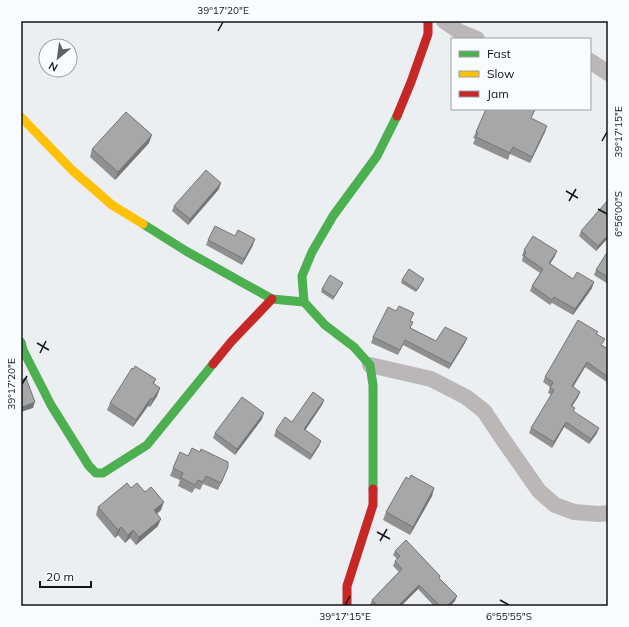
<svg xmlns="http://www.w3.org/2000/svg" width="629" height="627" viewBox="0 0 629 627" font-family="Mulish,sans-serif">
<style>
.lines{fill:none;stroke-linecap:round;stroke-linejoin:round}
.street{stroke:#bbb7b6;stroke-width:16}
.fast{stroke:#4caf50;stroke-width:9}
.slow{stroke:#ffc107;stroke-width:9}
.jam{stroke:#c62828;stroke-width:9}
.wall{fill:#8f9091}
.shaded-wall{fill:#747576}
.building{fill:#a6a7a9;stroke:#747576}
.ticks{fill:none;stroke:#141517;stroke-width:1.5}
.neatline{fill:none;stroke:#141517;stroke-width:1.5}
.ticks-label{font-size:10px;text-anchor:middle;fill:#141517}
</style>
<rect width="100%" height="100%" fill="#eceff1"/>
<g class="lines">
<g class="street">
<path d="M444 21 460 32 477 39"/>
<path d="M590 61 608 73"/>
<path d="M370 365 431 379 466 397 484 411 502 438 539 491 555 505 574 512 599 514 608 513"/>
</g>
<g class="fast">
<path d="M143 224 186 251 272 299 304 302"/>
<path d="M21 342 23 350 51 405 89 466 96 473H103L147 445 213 364"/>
<path d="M373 489V385L370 365 354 347 325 325 304 302 302 276 312 252 333 216 377 156 397 116"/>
</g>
<path class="slow" d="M21 117 72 170 112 205 143 224"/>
<g class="jam">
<path d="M397 116 411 82 428 34V21"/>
<path d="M213 364 231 342 272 299"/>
<path d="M347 606V586L373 505V489"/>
</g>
</g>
<g class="wall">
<path d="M536 109 531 118 545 132 530 163 510 154 508 160 473 144 475 139 473 138 476 132Z"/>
<path d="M149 143 115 180 90 157 92 149Z"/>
<path d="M219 189 188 225 172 211 174 206Z"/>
<path d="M581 231 608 238 596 251 579 236Z"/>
<path d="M235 236 253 245 242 265 206 245 208 240Z"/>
<path d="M524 250 555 256 550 264 573 279 592 288 573 315 552 303 550 305 530 291 532 286 540 273 522 261 523 256H522Z"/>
<path d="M608 251V284L594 275 596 270Z"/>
<path d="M402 280 423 281 416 292 401 283Z"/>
<path d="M342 285 333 300 321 292 322 289Z"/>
<path d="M411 321V328L436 341 465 343 449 369 403 345 398 355 371 343 373 337Z"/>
<path d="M597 334 602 345 608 349V383L585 367 573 387 580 392 578 397 572 406 574 412 597 433 589 444 564 427 552 448 529 433 531 428 552 395 548 393 550 387 543 382 545 377Z"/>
<path d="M156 379 154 384 160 388 157 396 150 407 148 406 133 427 107 410 110 403Z"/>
<path d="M324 400 322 405 305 430 321 441 319 446 310 460 274 436 276 430 292 422Z"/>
<path d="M262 419 235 455 213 438 215 433Z"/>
<path d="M173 468 225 475 218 490 203 484 200 490 195 488 192 493 178 486 180 480 170 476Z"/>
<path d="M409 479 434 488 432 496 410 535 383 520 386 512Z"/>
<path d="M131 488 161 510 157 514 158 526 136 545 130 538 125 543 118 535 115 538 96 515 98 507Z"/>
<path d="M395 551 440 576 439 578 455 601 450 606H434L418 589 401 606H371L370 605 372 600 399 572 393 566 395 561 397 559 393 555Z"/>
</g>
<g class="shaded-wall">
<path d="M547 126 545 132 530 163 532 157Z"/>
<path d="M152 135 149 143 115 180 118 172Z"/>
<path d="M221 183 219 189 188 225 190 219Z"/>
<path d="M608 235V238L596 251 598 246Z"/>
<path d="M255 239 253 245 242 265 244 259Z"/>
<path d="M557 251 555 256 547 268 549 263Z"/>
<path d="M594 282 592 288 573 315 575 309Z"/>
<path d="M467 338 465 343 449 369 451 364Z"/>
<path d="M587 362 585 367 570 392 572 386Z"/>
<path d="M160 388 157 396 150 407 153 399Z"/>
<path d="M580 392 578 397 569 411 571 406Z"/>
<path d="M151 398 148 406 133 427 136 420Z"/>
<path d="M324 400 322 405 302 435 304 429Z"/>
<path d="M35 402 33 408 21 412 22 407Z"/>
<path d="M264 413 262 419 235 455 237 449Z"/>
<path d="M566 422 564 427 552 448 554 442Z"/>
<path d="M599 428 597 433 589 444 591 439Z"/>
<path d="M321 441 319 446 310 460 312 455Z"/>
<path d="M434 488 432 496 410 535 413 527Z"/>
<path d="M164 502 161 510 151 518 154 510Z"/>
<path d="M161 519 158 526 136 545 139 537Z"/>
<path d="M121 527 118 535 115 538 118 530Z"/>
<path d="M133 530 130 538 125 543 128 535Z"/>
<path d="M419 585 418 589 401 606H398Z"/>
<path d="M457 596 455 601 450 606H447Z"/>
</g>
<g class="building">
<path d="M486 109H535L531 118 547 126 532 157 513 147 510 153 476 137 478 133 476 132Z"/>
<path d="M126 112 152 135 118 172 92 149Z"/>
<path d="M206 170 221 183 190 219 174 206Z"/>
<path d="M608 200V235L598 246 581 231Z"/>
<path d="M215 226 235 236 238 230 255 239 244 259 208 240Z"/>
<path d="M533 236 557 251 549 263 573 279 577 272 594 282 575 309 554 297 552 300 532 286 543 269 524 256 526 252 524 250Z"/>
<path d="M608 251V277L596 270Z"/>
<path d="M409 269 424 279 417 290 402 280Z"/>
<path d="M330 275 343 283 334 297 322 289Z"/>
<path d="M399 306 414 313 410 321 413 322 410 328 436 341 445 327 467 338 451 364 405 340 400 350 373 337 388 307 396 311Z"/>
<path d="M578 320 598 332 596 334 605 339 601 345 608 349V377L587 362 572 386 580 392 571 406 575 408 573 411 599 428 591 439 566 422 554 442 531 428 554 390 550 388 553 382 545 377Z"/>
<path d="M135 366 156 379 153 383 160 388 153 399 151 398 136 420 110 403 132 368 134 369Z"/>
<path d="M26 378 35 402 22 407 21 404V380Z"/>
<path d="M313 392 324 400 304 429 321 441 312 455 276 430 285 417 292 422Z"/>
<path d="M242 397 264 413 237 449 215 433Z"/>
<path d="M192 448 200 452 201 449 228 462V467L221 483 206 476 203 482 198 480 195 485 181 478 183 473 173 468 180 452 188 456Z"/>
<path d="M411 475 434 488 413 527 386 512 406 477 409 479Z"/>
<path d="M127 483 131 488 137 483 145 492 151 487 164 502 154 510 161 519 139 537 133 530 128 535 121 527 118 530 98 507Z"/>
<path d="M406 540 440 576 439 578 457 596 447 606H440L419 585 398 606H378L372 600 402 569 395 561 400 556 395 551Z"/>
</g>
<path class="ticks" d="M218 31 223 22M602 141 607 132M566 191 578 198M569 201 576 189M598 209 607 214M37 343 49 350M40 353 46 341M22 384 27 376M377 532 390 539M380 541 387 529M500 600 509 605M345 605 350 596"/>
<rect width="629" height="627" fill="none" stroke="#f8fcff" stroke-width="44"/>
<rect x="451" y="38" width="140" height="72" fill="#f8fcff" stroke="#9da0a2"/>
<rect x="459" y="51" width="20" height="6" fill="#4caf50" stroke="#9da0a2"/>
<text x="487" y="58" font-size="12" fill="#141517">Fast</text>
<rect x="459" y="71" width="20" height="6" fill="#ffc107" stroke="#9da0a2"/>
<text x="487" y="78" font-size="12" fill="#141517">Slow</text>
<rect x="459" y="91" width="20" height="6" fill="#c62828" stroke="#9da0a2"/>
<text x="487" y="98" font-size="12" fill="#141517">Jam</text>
<g transform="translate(58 58) rotate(209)"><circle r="19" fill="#f8fcff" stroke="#9da0a2"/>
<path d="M0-3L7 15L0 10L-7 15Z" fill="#606163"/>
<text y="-6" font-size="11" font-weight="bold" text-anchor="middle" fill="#141517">N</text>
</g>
<path d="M40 581v6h51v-6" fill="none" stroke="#141517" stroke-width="2"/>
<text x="46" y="581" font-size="12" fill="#141517" stroke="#f8fcff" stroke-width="3" paint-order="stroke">20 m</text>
<rect x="22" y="22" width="585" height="583" class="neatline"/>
<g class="ticks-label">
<text x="223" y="14">39°17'20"E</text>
<text transform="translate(618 132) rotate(-90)" y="4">39°17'15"E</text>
<text transform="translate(618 214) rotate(-90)" y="4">6°56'00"S</text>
<text transform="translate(11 384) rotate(-90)" y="4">39°17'20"E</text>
<text x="345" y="620">39°17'15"E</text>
<text x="509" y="620">6°55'55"S</text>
</g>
</svg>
